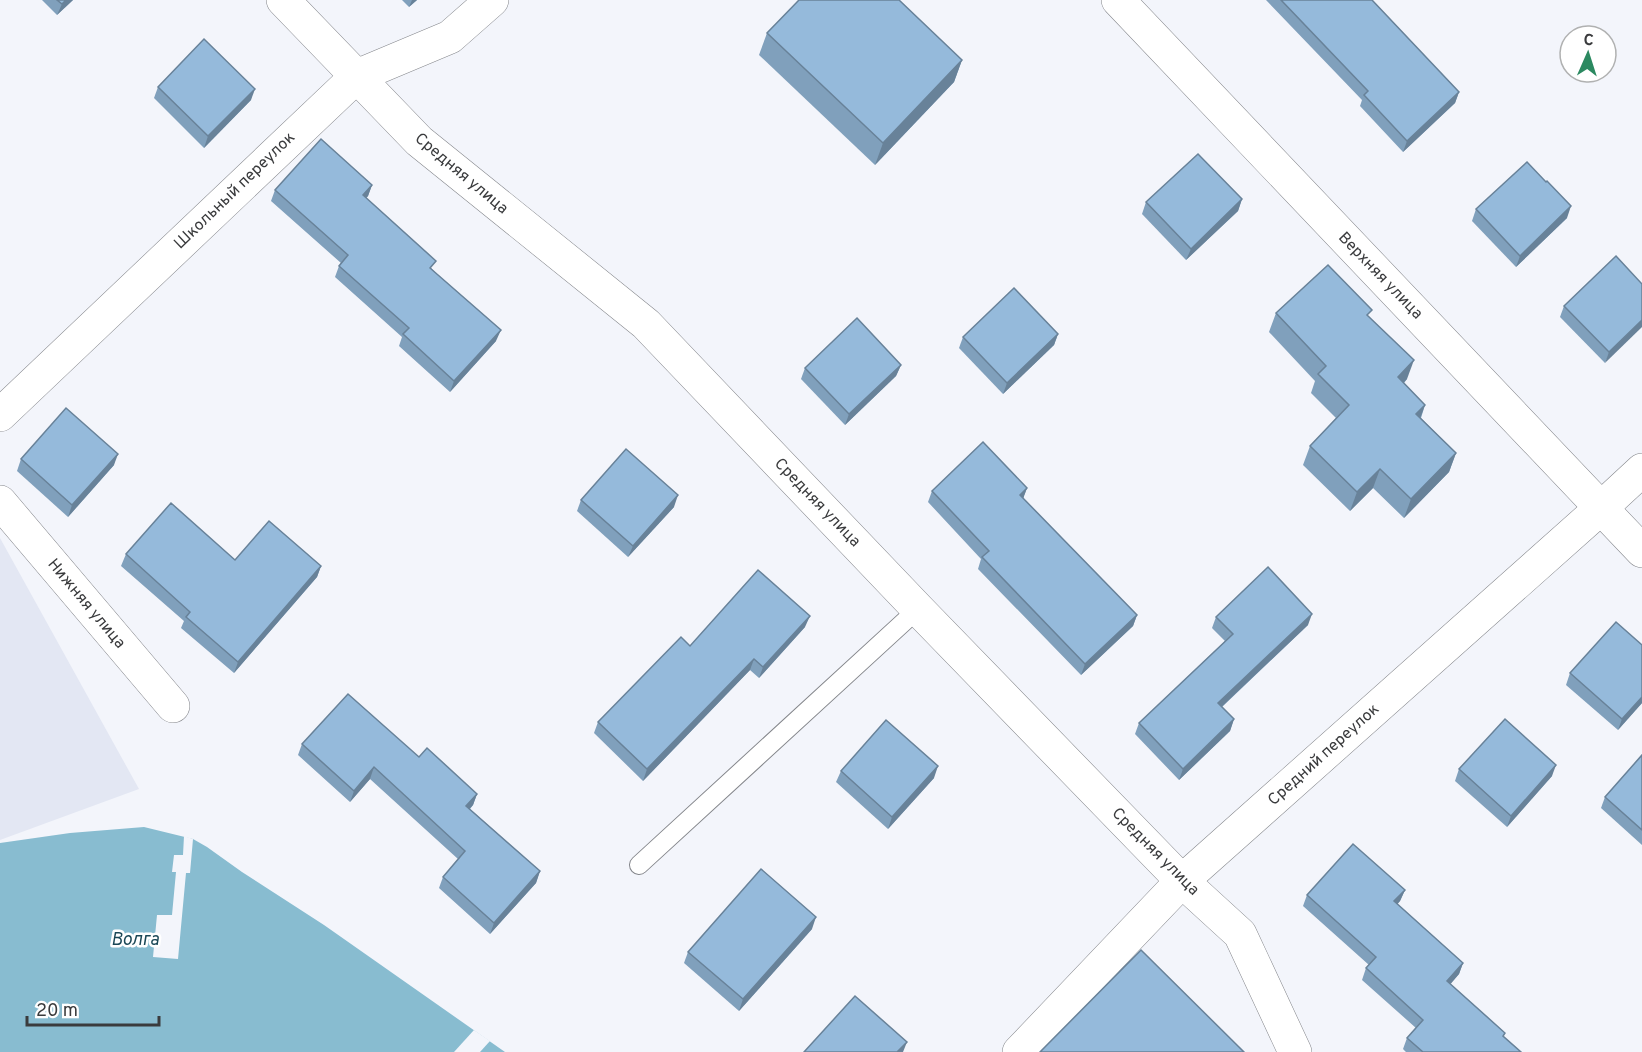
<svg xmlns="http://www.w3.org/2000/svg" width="1642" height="1052" viewBox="0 0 1642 1052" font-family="Overpass,sans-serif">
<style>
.built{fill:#e3e7f3}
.water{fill:#88bcd0}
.pier{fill:#f3f5fb}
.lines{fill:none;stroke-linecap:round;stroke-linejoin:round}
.lane-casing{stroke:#84868b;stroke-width:20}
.street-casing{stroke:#84868b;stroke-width:34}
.lane{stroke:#fff;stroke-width:18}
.street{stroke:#fff;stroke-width:33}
.wall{fill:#80a0bc}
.shaded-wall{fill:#688299}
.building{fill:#95badb;stroke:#688299;stroke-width:1.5}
.labels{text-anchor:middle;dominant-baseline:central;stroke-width:5;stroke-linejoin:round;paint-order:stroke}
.street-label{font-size:16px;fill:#3a3b3d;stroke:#fff}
.water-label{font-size:18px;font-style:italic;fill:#1a4756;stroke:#fff}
</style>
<rect width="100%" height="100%" fill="#f3f5fb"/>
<path class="built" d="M0 538 139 789 0 840Z"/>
<path class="water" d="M144 827 193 839 207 847 242 872 324 925 505 1052H0V843L70 833Z"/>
<g class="pier">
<path d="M184 836 193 839 190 873H186L178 959 153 957 157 915H172L176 872H172L174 855H183Z"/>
<path d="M474 1030 490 1041 480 1052H454Z"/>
</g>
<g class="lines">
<g class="lane-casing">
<path id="lane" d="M639 865 918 609"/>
</g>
<g class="street-casing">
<g id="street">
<path d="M283 0 419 141 646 324 918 609 1182 881 1240 934 1295 1052"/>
<path d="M1118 0 1642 551"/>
<path d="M0 415 357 76 450 37 492 0"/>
<path d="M0 502 173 706"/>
<path d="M1019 1052 1182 881 1601 508 1642 470"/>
</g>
</g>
<use href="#lane" class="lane"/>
<use href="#street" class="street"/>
</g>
<g class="wall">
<path d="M42 0H73L57 15Z"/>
<path d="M402 0H417L409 7Z"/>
<path d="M1266 0H1372L1459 92 1455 103 1403 152 1360 106 1362 100Z"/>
<path d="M767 33 962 60 954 82 875 165 759 55Z"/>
<path d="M158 87 251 100 204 148 154 98Z"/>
<path d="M372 185 368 196 366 198 433 270 496 341 450 392 399 346 402 337 335 277 339 266 341 263 271 201 275 190Z"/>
<path d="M1242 199 1238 211 1186 260 1142 214 1146 202Z"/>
<path d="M1476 209 1567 218 1516 267 1472 221Z"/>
<path d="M1642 284 1605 363 1560 317 1564 306Z"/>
<path d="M1276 313 1369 317 1407 379 1404 383 1425 405 1421 418 1456 453 1449 472 1404 518 1373 488 1350 511 1303 465 1310 446 1336 418 1311 393 1315 381 1269 332Z"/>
<path d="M1058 334 1054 345 1003 394 959 348 963 337Z"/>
<path d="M901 365 896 376 845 425 801 379 805 368Z"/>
<path d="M21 459 114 465 68 517 17 471Z"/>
<path d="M1027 488 1023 498 1137 615 1133 626 1081 675 978 569 981 559 928 502 932 491Z"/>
<path d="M581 500 674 507 628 557 577 511Z"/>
<path d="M126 554 235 560 321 566 317 577 234 673 181 628 184 621 121 566Z"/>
<path d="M1216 617 1308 625 1222 707 1234 719 1230 731 1179 780 1135 734 1139 723 1225 641 1212 628Z"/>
<path d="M805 627 759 678 750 670 643 781 594 733 598 722 690 646Z"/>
<path d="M1642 645V703L1618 730 1566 685 1570 673Z"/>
<path d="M302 744 419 757 477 794 473 805 470 809 540 871 536 883 490 934 439 888 443 877 458 859 370 779 350 802 298 755Z"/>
<path d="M1642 755V845L1601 808 1605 797Z"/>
<path d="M1459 769 1552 776 1507 827 1455 781Z"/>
<path d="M841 771 934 778 888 829 836 782Z"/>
<path d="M1405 890 1400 901 1397 904 1463 963 1459 974 1450 984 1505 1033 1503 1036 1521 1052H1406L1403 1049 1407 1038 1416 1028 1362 980 1366 968 1369 965 1303 906 1307 895Z"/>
<path d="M812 929 739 1011 684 963 688 952Z"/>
</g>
<g class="shaded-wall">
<path d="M66 0H73L57 15 62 4Z"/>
<path d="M412 0H417L409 7Z"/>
<path d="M962 60 954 82 875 165 883 143Z"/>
<path d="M255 89 251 100 204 148 208 136Z"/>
<path d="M1459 92 1455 103 1403 152 1407 141Z"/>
<path d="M372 185 368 196 359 206 363 195Z"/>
<path d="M1242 199 1238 211 1186 260 1191 249Z"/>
<path d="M1571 206 1567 218 1516 267 1520 256Z"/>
<path d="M1642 320V327L1605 363 1609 352Z"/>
<path d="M501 330 496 341 450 392 454 381Z"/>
<path d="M1058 334 1054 345 1003 394 1007 383Z"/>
<path d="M1414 360 1407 379 1391 396 1398 377Z"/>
<path d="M901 365 896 376 845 425 849 414Z"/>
<path d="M1425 405 1418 424 1416 414Z"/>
<path d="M1456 453 1449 472 1404 518 1411 499Z"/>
<path d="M118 454 114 465 68 517 72 505Z"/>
<path d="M1380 469 1373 488 1350 511 1357 492Z"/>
<path d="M1027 488 1023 499 1020 495Z"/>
<path d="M678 495 674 507 628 557 633 546Z"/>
<path d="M321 566 317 577 234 673 238 662Z"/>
<path d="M1312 614 1308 625 1214 714 1218 703Z"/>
<path d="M1137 615 1133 626 1081 675 1085 664Z"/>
<path d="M810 616 805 627 759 678 763 667Z"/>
<path d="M754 659 750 670 643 781 647 769Z"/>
<path d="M1642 697V703L1618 730 1622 719Z"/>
<path d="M1234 719 1230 731 1179 780 1183 769Z"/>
<path d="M1556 765 1552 776 1507 827 1511 816Z"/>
<path d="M938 766 934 778 888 829 892 817Z"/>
<path d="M374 767 370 779 350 802 354 791Z"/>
<path d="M477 794 473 805 462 817 466 806Z"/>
<path d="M540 871 536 883 490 934 494 923Z"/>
<path d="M1405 890 1400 901 1390 913 1394 901Z"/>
<path d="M816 917 812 929 739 1011 743 999Z"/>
<path d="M1463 963 1459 974 1443 993 1447 981Z"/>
<path d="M907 1042 903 1052H897Z"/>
</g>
<g class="building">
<path d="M57 0H66L62 4Z"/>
<path d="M799 0H899L962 60 883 143 767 33Z"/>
<path d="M1281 0H1372L1459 92 1407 141 1364 95 1368 91Z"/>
<path d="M204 39 255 89 208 136 158 87Z"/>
<path d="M321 139 372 185 363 195 436 261 430 268 501 330 454 381 403 334 409 328 339 266 348 255 275 190Z"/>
<path d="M1198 154 1242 199 1191 249 1146 202Z"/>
<path d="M1527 162 1546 182 1547 181 1571 206 1520 256 1476 209Z"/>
<path d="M1616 256 1642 284V320L1609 352 1564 306Z"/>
<path d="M1328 265 1372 310 1367 315 1414 360 1398 377 1425 405 1416 414 1456 453 1411 499 1380 469 1357 492 1310 446 1349 405 1318 374 1326 366 1276 313Z"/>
<path d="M1014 288 1058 334 1007 383 963 337Z"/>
<path d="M857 318 901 365 849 414 805 368Z"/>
<path d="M66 408 118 454 72 505 21 459Z"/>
<path d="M983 442 1027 488 1020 495 1137 615 1085 664 982 557 989 551 932 491Z"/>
<path d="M626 449 678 495 633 546 581 500Z"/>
<path d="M171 503 235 560 269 521 321 566 238 662 186 617 190 612 126 554Z"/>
<path d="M1268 567 1312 614 1218 703 1234 719 1183 769 1139 723 1233 634 1216 617Z"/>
<path d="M758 570 810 616 763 667 754 659 647 769 598 722 681 637 690 646Z"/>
<path d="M1616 622 1642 645V697L1622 719 1570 673Z"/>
<path d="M348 694 419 757 427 748 477 794 466 806 540 871 494 923 443 877 465 851 374 767 354 791 302 744Z"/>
<path d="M1505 719 1556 765 1511 816 1459 769Z"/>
<path d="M886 720 938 766 892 817 841 771Z"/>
<path d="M1642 755V830L1605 797Z"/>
<path d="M1353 844 1405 890 1394 901 1463 963 1447 981 1505 1033 1503 1036 1521 1052H1423L1407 1038 1423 1020 1366 968 1376 957 1307 895Z"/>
<path d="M761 869 816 917 743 999 688 952Z"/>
<path d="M1141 950 1244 1052H1040Z"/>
<path d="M855 996 907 1042 897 1052H804Z"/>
</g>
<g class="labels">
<g class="street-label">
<text transform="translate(461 174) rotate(40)">Средняя улица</text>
<text transform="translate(235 191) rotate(-44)">Школьный переулок</text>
<text transform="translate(1380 276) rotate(46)">Верхняя улица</text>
<text transform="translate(817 503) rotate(46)">Средняя улица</text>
<text transform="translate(86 604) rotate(50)">Нижняя улица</text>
<text transform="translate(1324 755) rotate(-42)">Средний переулок</text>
<text transform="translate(1155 852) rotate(45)">Средняя улица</text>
</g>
<g class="water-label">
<text x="135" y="940">Волга</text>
</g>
</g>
<g transform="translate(1588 54) rotate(3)"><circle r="28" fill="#ffffff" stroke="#b0b1b1" stroke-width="1.5"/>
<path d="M0-4.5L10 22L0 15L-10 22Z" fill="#2b8960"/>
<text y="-9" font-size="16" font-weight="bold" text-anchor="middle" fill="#3a3b3d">С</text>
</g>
<path d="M27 1016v9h132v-9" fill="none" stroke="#3a3b3d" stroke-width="3"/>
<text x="36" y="1016" font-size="18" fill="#3a3b3d" stroke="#ffffff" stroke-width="4.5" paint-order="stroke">20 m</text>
</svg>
